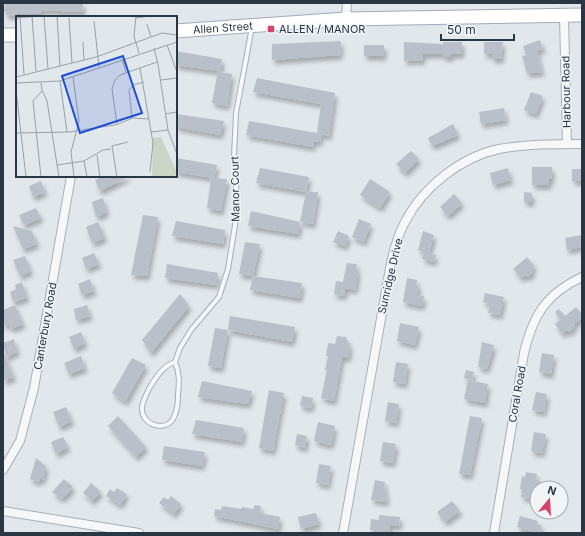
<svg xmlns="http://www.w3.org/2000/svg" width="585" height="536" viewBox="0 0 585 536" font-family="Inter,sans-serif">
<style>
.building{fill:#b9c0c9;filter:url(#shadow)}
.lines{fill:none;stroke-linecap:round;stroke-linejoin:round}
.service-casing{stroke:#a7aeb6;stroke-width:6}
.minor-casing{stroke:#a7aeb6;stroke-width:10}
.primary-casing{stroke:#a1acb8;stroke-width:15}
.service{stroke:#f5f7f9;stroke-width:4}
.minor{stroke:#f5f7f9;stroke-width:8}
.primary{stroke:#fff;stroke-width:13}
.poi-dot{fill:#d54368;stroke:#f2f5f8;stroke-width:1.5}
.labels{text-anchor:middle;dominant-baseline:central;stroke-width:3;stroke-linejoin:round;paint-order:stroke}
.street-label{font-size:11px;fill:#293644;stroke:#f2f5f8}
.poi-label{font-size:11px;fill:#293644;stroke:#f2f5f8;text-anchor:start}
.inset-road{fill:none;stroke:#98a0a8;stroke-width:1}
.view{fill:#1d4ed8;fill-opacity:0.15;stroke:#1d4ed8;stroke-width:2}
.inset-edge{fill:none;stroke:#293644;stroke-width:2}
</style>
<defs>
<filter id="shadow"><feDropShadow dx="2.5" dy="4.5" stdDeviation="2" flood-color="#0004"/></filter>
</defs>
<rect width="100%" height="100%" fill="#e2e7eb"/>
<g class="building">
<path d="M5 3H83L82 12 41 10V14L17 13V16L6 15V12H4Z"/>
<path d="M540 40 543 49 537 51 542 72 527 73 522 56 526 55 523 46Z"/>
<path d="M341 41 340 55 272 60V44Z"/>
<path d="M404 42 443 44V42H462V54H451V57H443V54H423V60L404 61Z"/>
<path d="M484 42H503L501 59H492V54H484Z"/>
<rect x="364" y="45" width="20" height="11"/>
<path d="M176 51 222 59 220 72H218L232 74 227 106 212 103 218 71 176 65Z"/>
<path d="M257 78 335 93 329 136 321 134 320 142 314 141 313 147 246 135 249 121 317 133 321 104 253 92Z"/>
<path d="M531 92 543 96 536 114 524 110Z"/>
<path d="M504 108 506 120 481 124 479 112Z"/>
<path d="M176 114 224 121 220 135 176 127Z"/>
<path d="M453 124 458 135 432 146 428 138Z"/>
<path d="M411 151 419 159 405 173 396 164Z"/>
<path d="M176 158 217 165 214 178 176 172Z"/>
<path d="M532 167H552V179H549V185H532Z"/>
<path d="M260 168 309 177 306 192 256 183Z"/>
<path d="M508 168 511 180 493 185 490 173Z"/>
<rect x="572" y="169" width="10" height="12"/>
<path d="M104 176H130L100 191 95 180Z"/>
<path d="M211 178 227 179 221 211 207 208Z"/>
<path d="M370 179 390 192 380 208 360 195Z"/>
<path d="M41 181 45 192 33 197 29 186Z"/>
<path d="M306 192H318L313 224 300 222Z"/>
<path d="M524 192 532 193V202H524Z"/>
<path d="M454 194 462 203 448 216 440 207Z"/>
<path d="M103 198 107 212 96 217 92 202Z"/>
<path d="M36 208 41 218 24 225 19 215Z"/>
<path d="M251 211 300 222 298 234 248 226Z"/>
<path d="M143 215 158 217 147 276 131 275Z"/>
<path d="M359 219 371 224 364 242 352 237Z"/>
<path d="M176 221 225 230 223 244 172 236Z"/>
<path d="M98 222 105 238 92 243 86 227Z"/>
<path d="M13 226 32 231 37 244 23 249Z"/>
<path d="M338 231 349 236 345 246 333 242Z"/>
<path d="M423 231 434 235 429 253 436 255 434 262 422 259 424 252 418 250Z"/>
<path d="M582 235V247L567 250 565 238Z"/>
<path d="M245 242 260 244 253 276 239 274Z"/>
<path d="M94 253 99 264 86 269 82 258Z"/>
<path d="M25 256 31 271 20 276 13 260Z"/>
<path d="M527 257 535 267 531 270 533 272 528 277 526 275 521 278 513 269Z"/>
<path d="M347 263 357 264 356 271H358L355 290 345 288 344 296 334 294 336 281 343 282Z"/>
<path d="M167 264 218 273 216 285 165 278Z"/>
<path d="M253 276 302 283 300 298 250 290Z"/>
<path d="M407 278 417 280 416 285 419 286 417 295 424 296 422 306 403 302Z"/>
<path d="M90 279 94 291 82 295 78 284Z"/>
<path d="M22 282 27 298 13 302 10 292 16 289 15 285Z"/>
<path d="M485 293 504 297 500 315 488 313 490 304 483 302Z"/>
<path d="M180 294 189 306 151 353 142 340Z"/>
<path d="M15 305 23 324 11 329 9 324 3 326V310Z"/>
<path d="M87 305 90 316 76 320 74 309Z"/>
<path d="M576 307 582 314V318L573 325 575 327 569 332 567 330 562 334 555 324 560 320 555 312 559 309 565 316Z"/>
<path d="M230 316 295 327 292 342 228 330Z"/>
<path d="M400 323 419 327 415 345 397 341Z"/>
<path d="M215 328 228 330 221 368 208 366Z"/>
<path d="M81 332 85 343 74 349 69 337Z"/>
<path d="M337 336 346 337 350 348 348 358 342 357 334 401 321 398 327 370H325L328 356H326L328 344 329 343 335 344Z"/>
<path d="M14 339 17 352 6 357 3 343Z"/>
<path d="M482 342 494 345 487 369 478 367Z"/>
<path d="M3 351 14 377 3 381Z"/>
<path d="M542 353 554 355 551 374 539 372Z"/>
<path d="M81 356 85 368 69 374 64 363Z"/>
<path d="M132 358 146 365 125 402 112 393Z"/>
<path d="M396 362 408 364 405 384 393 382Z"/>
<path d="M466 370 474 372 472 380 464 378Z"/>
<path d="M468 380 488 384 485 403 464 399Z"/>
<path d="M202 381 252 391 248 404 198 397Z"/>
<path d="M269 390 284 393 273 451 259 448Z"/>
<path d="M536 392 547 394 544 412 532 410Z"/>
<path d="M302 396 313 398 311 408 300 406Z"/>
<path d="M388 402 399 404 396 423 385 421Z"/>
<path d="M66 407 72 421 59 427 53 412Z"/>
<path d="M118 416 146 447 136 457 108 426Z"/>
<path d="M470 416 482 418 470 475 459 474Z"/>
<path d="M196 420 244 428 242 442 192 434Z"/>
<path d="M318 422 335 426 331 445 314 441Z"/>
<path d="M534 432 546 434 542 453 531 451Z"/>
<path d="M297 434 307 436 305 448 295 445Z"/>
<path d="M63 437 68 447 56 454 51 442Z"/>
<path d="M383 442 396 444 393 463 380 461Z"/>
<path d="M164 446 205 452 202 466 162 460Z"/>
<path d="M36 458 46 466 43 480 40 478 39 482 30 479Z"/>
<path d="M319 464 331 466 328 485 316 483Z"/>
<path d="M526 472 537 474 536 481 554 484 553 488H537V500L521 497 522 490 520 489 522 476 525 477Z"/>
<path d="M64 479 72 486V489L62 499 52 492Z"/>
<path d="M375 480 385 482 384 488 386 489 385 495H387L386 502 371 500Z"/>
<path d="M91 483 101 492 92 501 83 493Z"/>
<path d="M117 488 127 494 120 505 106 496 110 489 114 492Z"/>
<path d="M171 496 181 504 174 514 159 503 164 497 168 500Z"/>
<path d="M452 501 460 511 445 522 437 512Z"/>
<path d="M254 505 261 506 260 513 280 517 278 529 214 516 215 509 221 510 222 506 241 509 242 507 254 509Z"/>
<path d="M316 513 319 524 301 529 298 517Z"/>
<path d="M379 515 400 517 399 526 390 525 389 533 370 530 371 519 379 520Z"/>
<path d="M520 516 538 521 537 524 542 526 540 533 517 527Z"/>
</g>
<g class="lines">
<g class="service-casing">
<path id="service" d="M175 362C180 373 179 383 178 395 178 402 177 412 173 419 164 433 140 424 142 407 143 400 147 393 150 387 157 376 163 366 175 362L180 348 191 330 219 297 228 269 236 219 237 197 234 156 236 113 252 27"/>
</g>
<g class="minor-casing">
<g id="minor">
<path d="M564 16 567 144"/>
<path d="M346 19 347 3"/>
<path d="M3 470 20 441 34 388 71 176"/>
<path d="M3 511 139 533"/>
<path d="M343 533 390 268C393 252 397 237 405 222 423 187 461 157 499 149 526 144 555 144 582 144"/>
<path d="M494 533 524 353C533 315 546 294 582 277"/>
</g>
</g>
<g class="primary-casing">
<g id="primary">
<path id="s1" d="M176 31 346 19 582 15"/>
<path d="M3 35H17"/>
</g>
</g>
<use href="#service" class="service"/>
<use href="#minor" class="minor"/>
<use href="#primary" class="primary"/>
</g>
<rect class="poi-dot" x="267" y="25" width="8" height="8" rx="2"/>
<g class="labels">
<g class="street-label">
<text stroke="none"><textPath href="#s1" startOffset="47">Allen Street</textPath></text>
<text transform="translate(566 92) rotate(-91)">Harbour Road</text>
<text transform="translate(235 189) rotate(-91)">Manor Court</text>
<text transform="translate(390 276) rotate(-77)">Sunridge Drive</text>
<text transform="translate(45 326) rotate(-80)">Canterbury Road</text>
<text transform="translate(517 394) rotate(-80)">Coral Road</text>
</g>
<g class="poi-label">
<text x="279" y="29">ALLEN / MANOR</text>
</g>
</g>
<g transform="translate(16 16)">
<rect width="161" height="161" fill="#e2e7eb"/>
<path d="M145 121 161 157V161H136L137 122Z" fill="#cad6c3"/>
<path class="inset-road" d="M4 0 8 58M16 0 20 55M28 0 32 53M41 0 44 50M120 0 118 20 123 37M0 2 24 0M53 2 56 47M120 2 134 0M78 5 83 51M131 8 135 21M67 26 68 44M151 29 161 56M138 32 142 48 152 114 161 138M106 43 110 56M124 52 137 127 134 156M0 61 80 41 146 17 161 19M57 61 63 105 55 136 58 161M145 64 161 62M44 65 51 116M0 67 44 65 161 26M25 67 26 74 31 85 43 161M0 74 10 161M149 98 161 96M116 102 113 74 117 69 128 66M101 108 96 73 99 64 104 59 141 46M135 116 152 114M0 117 53 116 99 109 117 102 133 103M81 139 84 161M68 145 71 161M41 149 68 145 87 134 95 133M25 161 17 85 26 75M101 161 96 130 112 126"/>
<path class="view" d="M107 40 126 97 64 117 46 60Z"/>
<rect width="161" height="161" class="inset-edge"/>
</g>
<rect width="585" height="536" fill="none" stroke="#293644" stroke-width="8"/>
<g transform="translate(549 500) rotate(18)"><circle r="19" fill="#f2f5f8" stroke="#a2a9b0"/>
<path d="M0-3L7 15L0 10L-7 15Z" fill="#d54368"/>
<text y="-6" font-size="11" font-weight="bold" text-anchor="middle" fill="#293644">N</text>
</g>
<path d="M441 34v6h73v-6" fill="none" stroke="#293644" stroke-width="2"/>
<text x="447" y="34" font-size="12" fill="#293644" stroke="#f2f5f8" stroke-width="3" paint-order="stroke">50 m</text>
</svg>
